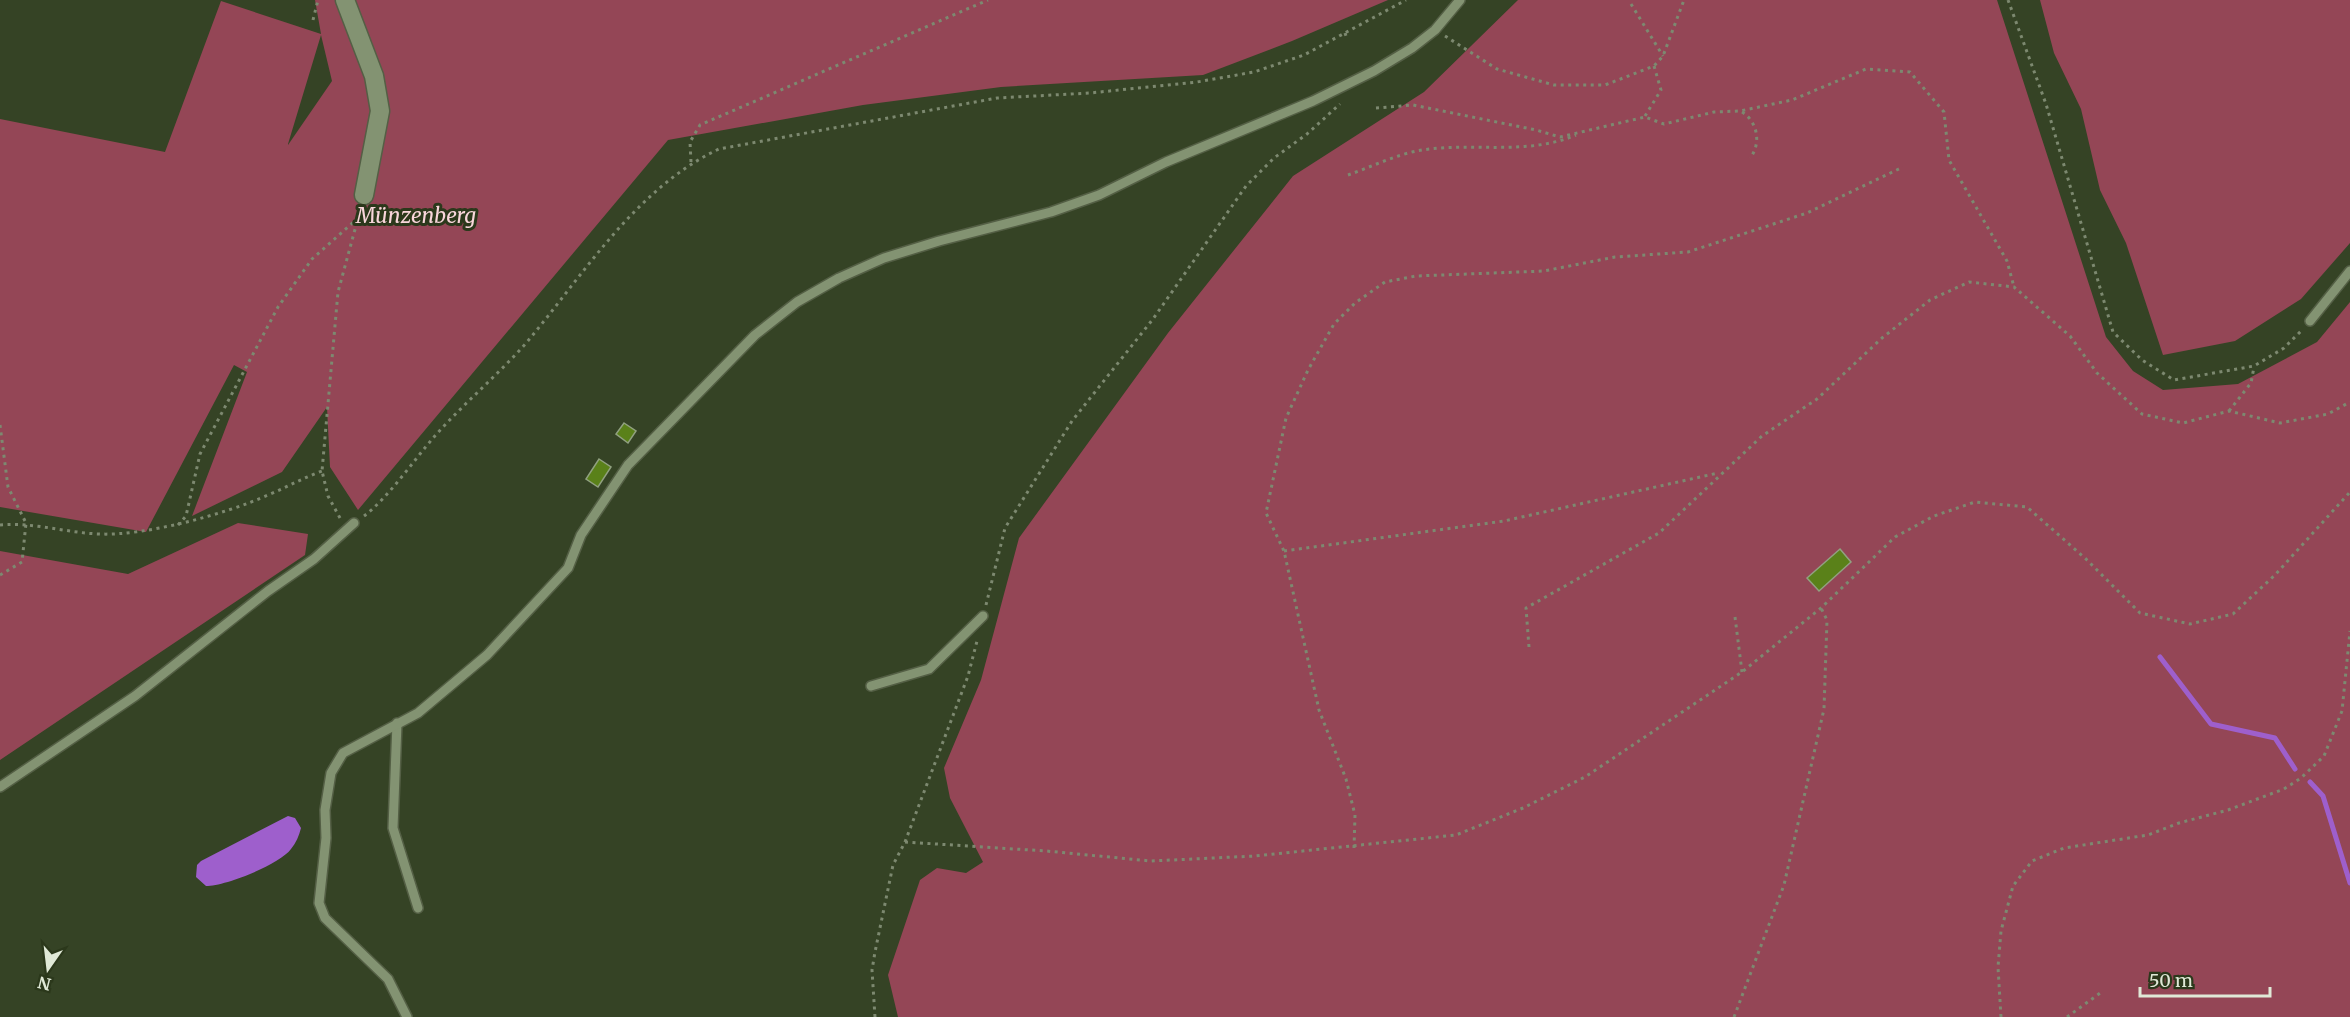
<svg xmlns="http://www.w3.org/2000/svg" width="2350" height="1017" viewBox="0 0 2350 1017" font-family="Merriweather,serif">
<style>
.green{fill:#944656;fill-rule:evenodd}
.water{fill:#9e5fcc}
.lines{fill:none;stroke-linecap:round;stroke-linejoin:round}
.stream{stroke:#9e5fcc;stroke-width:5}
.building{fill:#5a8119;stroke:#91a180;stroke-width:1.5}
.lane-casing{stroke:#545f45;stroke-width:12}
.street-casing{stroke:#545f45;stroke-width:21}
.path{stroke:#7d8970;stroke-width:3;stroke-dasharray:3 4.5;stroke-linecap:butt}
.lane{stroke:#839372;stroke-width:9}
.street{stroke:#839372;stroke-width:18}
.labels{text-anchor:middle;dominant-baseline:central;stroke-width:6;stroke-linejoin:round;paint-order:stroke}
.park-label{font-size:21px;font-style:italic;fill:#f9d6db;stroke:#2b381b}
</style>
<rect width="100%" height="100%" fill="#354325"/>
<g class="green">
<path d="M315 0H1388L1292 41 1203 75 1001 87 863 105 668 140 358 510 330 467 327 407 282 472 192 516 247 372 234 365 146 532 0 507V119L165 152 221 1 321 34ZM321 35 332 81 288 145V144Z"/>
<path d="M1518 0H1997L2106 337 2133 371 2163 390 2238 384 2317 342 2350 302V1017H898L888 975 920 880 937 868 966 873 983 862 950 798 944 768 981 680 1019 538 1168 333 1293 176 1424 92Z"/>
<path d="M2040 0H2350V243L2301 299 2235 341 2163 355 2126 243 2100 190 2081 109 2054 53Z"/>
<path d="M238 523 308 534 305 555 0 760V551L128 574Z"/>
</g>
<path class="water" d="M288 816 295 818 301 828C299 836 296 843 291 849 279 865 225 886 206 886L196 877 197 865 201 861Z"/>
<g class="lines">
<g class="stream">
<path d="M2160 657 2211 724 2275 738 2295 769"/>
<path d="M2310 782 2323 796 2350 883"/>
</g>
</g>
<g class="building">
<path d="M624 423 636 431 628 443 616 434Z"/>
<path d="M599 459 611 467 598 487 586 479Z"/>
<path d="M1840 549 1851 562 1819 591 1807 578Z"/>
</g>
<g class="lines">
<g class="lane-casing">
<g id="lane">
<path d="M2310 321 2350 271"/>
<path d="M871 686 929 669 983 616"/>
<path d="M397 723 393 828 418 908"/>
<path d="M0 787 135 696 268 591 314 559 354 523"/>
<path d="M407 1017 388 979 325 918 319 903 326 838 325 810 331 773 343 753 418 713 487 655 568 568 581 535 628 465 755 335 797 302 839 278 884 258 939 241 1051 212 1099 195 1166 162 1313 101 1374 71 1412 48 1435 30 1460 0"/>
</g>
</g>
<g class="street-casing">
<path id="street" d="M345 0 374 76 380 111 364 195"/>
</g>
<g class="path">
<path d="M2008 0 2046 104 2113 332 2142 360 2174 380 2254 366 2284 348 2303 329"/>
<path d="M1631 4 1663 56"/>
<path d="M313 20 318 0"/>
<path d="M1345 33 1347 39"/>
<path d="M1445 36 1497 69 1554 85H1605L1654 66 1663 56 1684 0"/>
<path d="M1376 108 1413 105 1536 130 1560 137 1645 117 1664 124 1714 112 1740 111 1792 100 1866 69 1910 72 1944 112 1949 160 2007 261 2014 287"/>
<path d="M1742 112C1757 121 1762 143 1750 158"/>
<path d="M1645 116 1661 90 1654 66"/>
<path d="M691 162 690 142 700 125 988 0"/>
<path d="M1348 175C1371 167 1397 154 1422 150 1473 142 1527 156 1576 135"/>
<path d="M2229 411 2251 383 2254 367"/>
<path d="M0 425 8 487 26 523"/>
<path d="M364 516C388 498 414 460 434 437 463 404 498 375 527 342 584 274 636 188 719 149L997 98 1090 93 1197 82 1254 72 1304 55 1406 0"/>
<path d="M340 518 328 496 322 471 338 292 360 211"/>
<path d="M0 525C35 522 66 533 100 534 145 536 226 514 268 495 287 487 303 478 322 471"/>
<path d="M178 525 186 516 200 454 278 307 312 259 357 219"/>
<path d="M1284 551 1504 521 1718 473"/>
<path d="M0 575 22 562 26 523"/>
<path d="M986 605 1005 528 1072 421 1153 319 1246 186 1274 158 1307 134 1340 104"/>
<path d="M1735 617 1742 672"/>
<path d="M1529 647 1526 608 1659 533 1762 436 1817 399 1882 338 1930 300 1969 282 2014 287 2070 336 2097 373 2142 414 2183 423 2229 411 2280 423 2328 414 2350 402"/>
<path d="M905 842 1046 851 1151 861 1255 856 1456 835 1523 808 1585 777 1742 672 1821 608 1895 537 1934 516 1975 502 2027 507 2086 559 2140 613 2190 624 2233 614 2275 575 2350 492"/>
<path d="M1354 848 1355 815 1346 779 1319 710 1284 551 1266 513 1286 418 1308 370 1334 324 1355 303 1385 282 1416 276 1544 271 1615 257 1688 252 1807 213 1903 167"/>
<path d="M875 1017 872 970 875 952 893 865 905 842 968 676 977 641"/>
<path d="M1734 1017 1784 885 1824 709 1827 620 1821 608"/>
<path d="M2001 1017 1998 967 2001 931 2013 886 2032 861 2064 848 2148 835 2179 823 2228 810 2284 789 2301 778 2324 756 2342 711 2350 631"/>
<path d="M2067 1017 2103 991"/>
</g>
<use href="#lane" class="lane"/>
<use href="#street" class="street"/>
</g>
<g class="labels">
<g class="park-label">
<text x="416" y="215">Münzenberg</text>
</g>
</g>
<g transform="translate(48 969) rotate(194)" stroke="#2b381b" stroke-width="4.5" paint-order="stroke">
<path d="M0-4.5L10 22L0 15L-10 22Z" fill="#e0e9d7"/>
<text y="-9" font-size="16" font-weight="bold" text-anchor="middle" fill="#e0e9d7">N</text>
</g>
<path d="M2140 987v9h130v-9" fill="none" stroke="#e0e9d7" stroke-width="3"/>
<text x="2149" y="987" font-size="18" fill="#e0e9d7" stroke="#2b381b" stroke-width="4.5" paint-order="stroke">50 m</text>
</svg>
